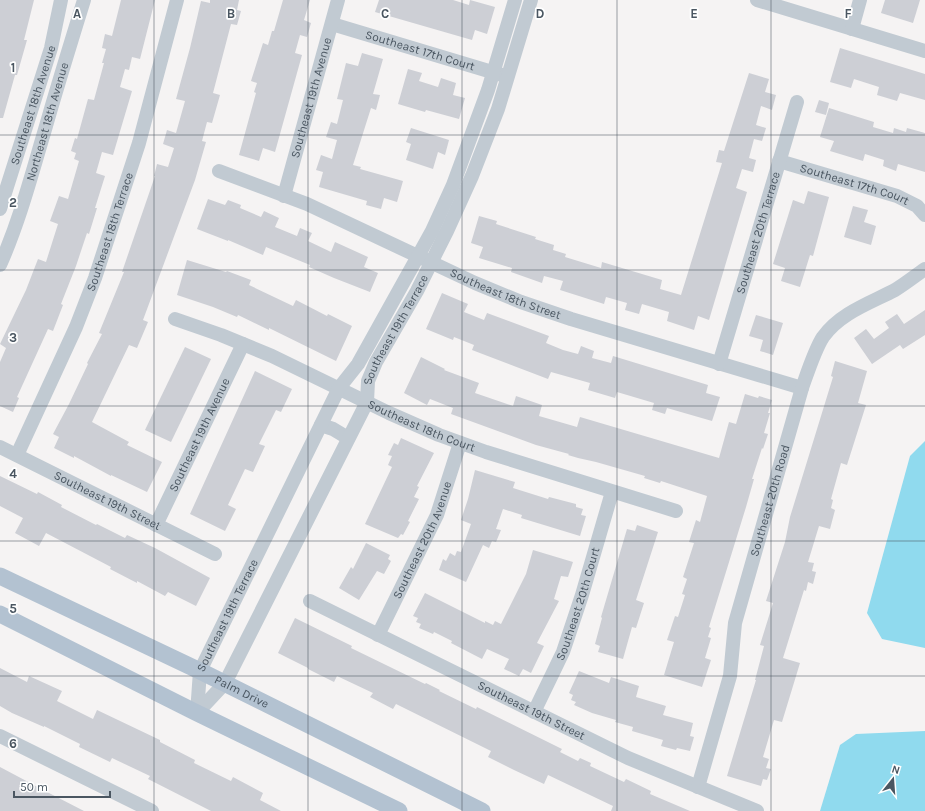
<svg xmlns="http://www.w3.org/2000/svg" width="925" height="811" viewBox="0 0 925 811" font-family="Karla,sans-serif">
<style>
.water{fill:#90daee}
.building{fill:#cdcfd5}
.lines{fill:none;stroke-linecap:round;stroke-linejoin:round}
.minor{stroke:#c1cad2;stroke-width:14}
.major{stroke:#b3c2d1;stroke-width:17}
.grid{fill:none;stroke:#4a5661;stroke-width:1;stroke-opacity:0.55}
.labels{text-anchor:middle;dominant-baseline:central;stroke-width:3.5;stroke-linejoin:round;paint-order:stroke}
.street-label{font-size:12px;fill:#4a5661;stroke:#fff}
.grid-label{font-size:13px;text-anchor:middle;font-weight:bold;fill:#4a5661;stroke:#fff;stroke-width:3.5;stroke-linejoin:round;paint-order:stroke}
</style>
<rect width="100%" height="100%" fill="#f5f3f3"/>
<g class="water">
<path d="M925 441V648L882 639 867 613 910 456Z"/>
<path d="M925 731V811H820L840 745 856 734Z"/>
</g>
<g class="building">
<path d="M0 0H34L24 40H27L17 75H15L3 118H0Z"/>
<path d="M121 0H155L140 59 132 57 129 70 125 69 120 87 132 91 113 155 102 152 96 173 105 176 95 208H97L89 234 87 233 76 266 61 304 63 305 53 331 48 329 17 397 19 398 13 412 0 406V362L6 348 0 344 26 290 38 259 46 262 58 224 50 221 59 196 68 199 79 161 74 159 76 153 71 151 75 138 77 139 88 99 94 100 104 63H102L106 49 102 48 105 34 112 36Z"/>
<path d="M210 0H239L237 10 241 11 237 25 231 24 213 93 220 95 212 123 207 122 202 141 206 142 195 180 143 320 148 322 137 348 129 345 92 422 129 442 127 445 162 462 147 492 111 475V476L74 456V458L54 448 59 437 53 434 69 404 88 364 87 363 102 334 99 333 124 272H122L155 176H154L157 164 168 167 174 148 163 144 167 130 176 133 185 101 176 99 190 48 201 1 210 3Z"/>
<path d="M283 0H310L304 20 311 23 307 37 300 35 295 53 302 55 275 152 263 148 259 161 239 155 256 93 254 92 257 83 251 81 263 43 268 45 272 31H274Z"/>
<path d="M379 0H453L469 5 470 0 495 7 487 34 475 30 472 40 375 12Z"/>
<path d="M885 0H920L913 23 881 13Z"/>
<path d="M840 48 925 74V100L900 93 897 101 877 95 879 87 854 79 851 88 830 82Z"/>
<path d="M362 53 383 59 373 94 380 95 376 110 371 108 353 165 361 167 360 169 403 181 397 202 384 198 381 209 366 205 367 201 319 187 323 172 316 170 321 155 332 159 337 140 326 137 331 122 337 124 343 100 337 99 346 63 358 66Z"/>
<path d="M408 69 422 73 419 81 438 87 441 78 456 83 453 95 465 98 459 119 426 110 425 112 398 104Z"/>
<path d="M749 73 769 79 765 92 776 95 772 110 761 106 756 125 766 128 762 141 754 139 749 158 756 160 753 172 742 169 736 188 747 192 709 320 698 316 694 330 667 321 669 312 642 304 639 314 625 310 627 303 606 297 604 304 579 296 560 290 563 281 544 276 542 283 511 272 512 268 479 258 483 247 471 243 479 216 497 221 496 224 536 237 535 239 554 245 553 250 566 254 565 257 601 268 602 262 662 280 660 289 681 295 722 163 716 162 719 150 724 151Z"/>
<path d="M819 100 829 103 826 115 815 112Z"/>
<path d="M829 108 874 122 873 127 893 133 894 128 906 132 907 128 925 133V172L898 164 896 171 883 166 884 160 865 154 863 161 830 151 834 141 820 137Z"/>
<path d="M411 128 449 140 445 155 438 152 433 169 406 160 411 144 406 142Z"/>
<path d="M808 191 829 197 813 256 810 255 800 287 781 281 785 268 773 264 793 200 804 204Z"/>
<path d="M208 199 225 205 228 200 241 205 240 208 261 217 264 211 279 218 275 227 297 236 300 228 312 233 308 241 331 252 335 242 368 257 364 267 378 273 370 292 334 278 309 267 310 265 266 247 263 255 228 240V241L197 229Z"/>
<path d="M853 206 868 210 864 222 876 226 871 245 844 237Z"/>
<path d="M187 260 226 272 227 271 251 280 249 285 293 306 296 300 327 316 328 314 352 326 336 361 269 328V330L238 315 237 317 213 307 177 295Z"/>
<path d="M442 293 468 304 464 312 484 320 487 313 549 336 546 343 563 350 578 354 581 346 594 351 592 358 611 363 613 356 708 385 706 393 720 397 712 421 667 408 665 414 652 410 654 403 617 392 615 398 588 390 590 383 551 372 548 379 472 350 474 345 454 337 453 340 426 329Z"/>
<path d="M925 310V335L903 349 900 345 872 364 854 338 866 329 874 339 889 328 885 322 897 314 904 324Z"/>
<path d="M756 315 783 323 773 355 760 351 763 340 749 336Z"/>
<path d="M185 347 211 359 171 442 145 430Z"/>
<path d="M421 357 445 369 444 370 479 383 475 393 513 406 516 396 542 405 539 416 577 427 580 417 719 458 729 422 736 424 745 394 758 398 759 396 772 400 768 413H770L764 433 768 434 763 449 762 448 752 479H754L746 507 709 627 711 628 708 637 711 638 705 658 711 660 702 687 664 675 674 642 667 640 675 616 678 617 685 595 682 594 687 579 683 577 694 543 689 542 696 520 700 522 707 496 661 481 660 483 644 478 645 476 596 462 578 458 568 455 569 454 536 445 451 414 453 408 430 399 427 405 404 393Z"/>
<path d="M835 361 867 371 858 403 866 405 847 465 841 463 831 499 833 500 831 508 835 510 830 529 819 526 808 562 814 563 812 571 816 572 813 584 808 582 806 591 804 590 783 658 800 663 782 722 774 720 763 757 769 759 766 768 771 769 767 780 763 779 761 786 727 776 756 680H755L764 646 760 645 773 603 766 601 785 542 790 517 833 377 831 376Z"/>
<path d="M255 371 292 389 281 412 276 410 259 444 265 446 253 472 245 469 228 505 236 509 225 531 190 514Z"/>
<path d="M401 438 434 453 417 486 419 487 414 497 419 499 408 521 410 522 403 535 401 534 398 538 365 524 392 467 388 465 392 456 388 455 394 443 398 445Z"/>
<path d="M475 470 515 482 513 488 548 499 549 497 576 504V507L583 509 581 515 586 516 580 536 521 518 522 515 503 509 496 529 501 530 496 542 492 541 489 548 483 545 466 582 439 570 443 559 446 561 450 553 455 556 457 551 461 552 471 524 461 520 468 499Z"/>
<path d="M0 476 37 494 38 492 62 505 61 507 96 525 97 524 125 538 127 535 155 548 210 578 196 606 168 592 165 596 137 581V583L110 569 111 567 46 533 39 546 15 533 23 518 0 506Z"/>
<path d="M637 525 658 532 636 600 644 603 636 628 632 627 623 659 598 652 600 646 595 644 602 618 601 617 627 529 635 531Z"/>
<path d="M366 543 390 555 388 559 391 561 384 574 377 571 359 600 339 588 351 567 353 569Z"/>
<path d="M533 550 573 562 568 577 561 576 554 599 559 601 537 643 544 646 531 673 523 669 519 676 504 669 509 659 487 649 482 659 451 643 452 641 434 632 433 634 419 628 421 624 416 622 418 618 413 616 425 593 485 623V621L493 625 495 621 501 624 526 574Z"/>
<path d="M295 618 352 646 351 648 425 684 426 683 440 690 439 691 476 709 477 707 562 749 560 752 578 761 580 758 591 763 590 766 624 782 626 779 651 791 650 794 690 811H611L613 806 548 775 544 784 514 770 488 757 491 751 396 704 393 709 370 697 373 693 337 676 334 682 308 669V668L278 653Z"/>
<path d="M0 668 27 682 29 676 62 691 57 701 93 719 97 710 160 740V742L195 760 194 763 231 781 233 777 263 793 260 800 281 811H211L148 779 150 776 112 758 110 762 79 747 80 744 44 726V727L12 713 0 706Z"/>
<path d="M579 671 609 683 611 677 639 686 636 697 666 706 663 715 693 723 690 736 694 737 690 751 677 748 676 750 661 746 663 740 632 731 633 727 615 722 616 720 592 713 574 705 576 702 571 700 573 695 569 693Z"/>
<path d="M0 767 49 793 84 811H0Z"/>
</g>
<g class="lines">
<g class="minor">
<path d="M757 0 925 51"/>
<path id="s1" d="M332 24 502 75"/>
<path d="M852 29 860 0"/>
<path id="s2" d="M779 161 897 196 917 206 925 215"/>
<path id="s3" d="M219 171 307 204 475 283 521 302 571 319 802 388"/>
<path id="s4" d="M284 196 338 0"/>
<path id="s5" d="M0 209 51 48 61 0"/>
<path id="s6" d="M0 265C20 220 32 173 46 126 58 84 71 42 84 0"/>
<path id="s7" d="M175 319 221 335 272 356 389 413 439 435 486 452 676 511"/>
<path id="s8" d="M719 364 797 102"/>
<path d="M321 425 333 429 348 438"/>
<path id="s9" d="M0 447 215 554"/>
<path id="s10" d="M17 455 76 327 95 278 139 143 177 0"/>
<path id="s11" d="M156 525 243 344"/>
<path id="s12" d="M310 601 628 758 757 811"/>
<path id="s13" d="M378 635 437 515 460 443"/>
<path id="s14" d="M534 712 563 652 582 595 612 492"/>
<path id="s15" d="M197 713 225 683 367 402 368 381 376 362 417 291 447 231 472 176 498 109 531 0"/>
<path id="s16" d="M197 713 200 671 339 388 358 364 432 231 453 185 488 90 515 0"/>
<path d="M0 736 152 811"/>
<path id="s17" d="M698 787 730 676 735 623 802 388C807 374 815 349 823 337 840 313 870 303 895 290 905 284 915 276 925 269"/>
</g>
<g class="major">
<path id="s18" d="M0 576 200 671 482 811"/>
<path d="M0 614 197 713 399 811"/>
</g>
</g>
<path class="grid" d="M154 0V811M308 0V811M462 0V811M617 0V811M771 0V811M0 135H925M0 270H925M0 406H925M0 541H925M0 676H925"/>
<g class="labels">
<g class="street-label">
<text stroke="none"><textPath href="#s1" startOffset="92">Southeast 17th Court</textPath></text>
<text stroke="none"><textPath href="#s4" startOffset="102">Southeast 19th Avenue</textPath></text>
<text stroke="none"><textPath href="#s5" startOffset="109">Southeast 18th Avenue</textPath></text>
<text stroke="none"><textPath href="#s6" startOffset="151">Northeast 18th Avenue</textPath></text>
<text stroke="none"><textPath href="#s2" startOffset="79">Southeast 17th Court</textPath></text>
<text stroke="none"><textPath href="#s10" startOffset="242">Southeast 18th Terrace</textPath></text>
<text stroke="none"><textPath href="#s8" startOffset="137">Southeast 20th Terrace</textPath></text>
<text stroke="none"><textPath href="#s3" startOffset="312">Southeast 18th Street</textPath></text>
<text stroke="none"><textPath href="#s15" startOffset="435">Southeast 19th Terrace</textPath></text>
<text stroke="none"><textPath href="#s7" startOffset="269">Southeast 18th Court</textPath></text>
<text stroke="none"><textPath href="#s11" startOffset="100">Southeast 19th Avenue</textPath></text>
<text stroke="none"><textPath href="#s9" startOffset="120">Southeast 19th Street</textPath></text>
<text stroke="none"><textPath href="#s17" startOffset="296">Southeast 20th Road</textPath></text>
<text stroke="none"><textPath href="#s13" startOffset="105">Southeast 20th Avenue</textPath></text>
<text stroke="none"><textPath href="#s14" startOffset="117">Southeast 20th Court</textPath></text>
<text stroke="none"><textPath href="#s16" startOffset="104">Southeast 19th Terrace</textPath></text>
<text stroke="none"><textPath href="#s18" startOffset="268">Palm Drive</textPath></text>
<text stroke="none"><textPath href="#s12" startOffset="247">Southeast 19th Street</textPath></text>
</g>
</g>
<g class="grid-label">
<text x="77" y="18">A</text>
<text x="231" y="18">B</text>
<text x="385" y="18">C</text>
<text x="540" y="18">D</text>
<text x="694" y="18">E</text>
<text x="848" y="18">F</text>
<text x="13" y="72">1</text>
<text x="13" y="207">2</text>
<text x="13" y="342">3</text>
<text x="13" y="478">4</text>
<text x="13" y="613">5</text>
<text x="13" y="748">6</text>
</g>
<g transform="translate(893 779) rotate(17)" stroke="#ffffff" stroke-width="3" paint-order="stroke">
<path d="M0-3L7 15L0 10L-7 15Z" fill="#4a5661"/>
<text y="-6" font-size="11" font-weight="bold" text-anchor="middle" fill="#4a5661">N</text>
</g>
<path d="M14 791v6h96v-6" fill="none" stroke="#4a5661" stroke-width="2"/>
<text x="20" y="791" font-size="12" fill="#4a5661" stroke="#ffffff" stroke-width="3" paint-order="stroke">50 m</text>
</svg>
